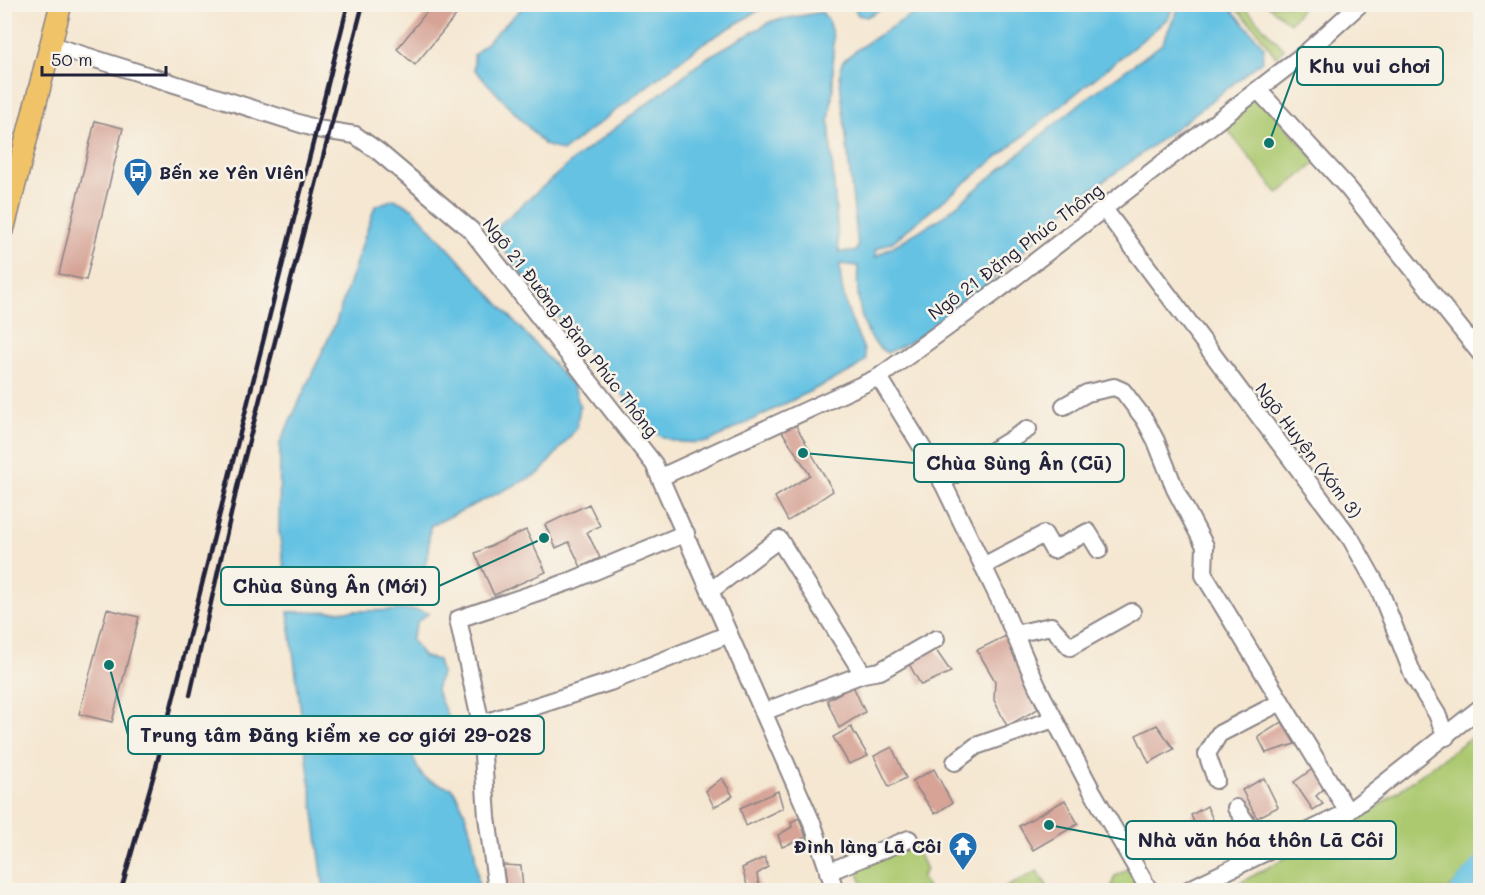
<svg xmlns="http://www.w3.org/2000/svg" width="1485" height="895" viewBox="0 0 1485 895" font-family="Mali,sans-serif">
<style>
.green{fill:#acc970;stroke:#677656;stroke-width:1.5}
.water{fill:#65c2e3;stroke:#44728f;stroke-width:1.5}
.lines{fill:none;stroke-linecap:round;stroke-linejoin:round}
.canal{stroke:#65c2e3;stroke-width:18}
.building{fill:#d6a396}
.minor-casing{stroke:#8c8486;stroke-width:20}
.major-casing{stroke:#8c8486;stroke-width:24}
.minor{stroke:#fff;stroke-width:16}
.major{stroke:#f1c369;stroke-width:21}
.rail{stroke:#22223b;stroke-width:4.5}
.labels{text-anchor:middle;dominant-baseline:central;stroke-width:5;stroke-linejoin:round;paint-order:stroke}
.poi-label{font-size:18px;font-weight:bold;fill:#22223b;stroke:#f7f3e8;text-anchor:start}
.street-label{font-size:18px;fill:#22223b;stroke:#f7f3e8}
.leader{fill:none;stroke:#0f766e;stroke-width:2}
.callout-dot{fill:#0f766e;stroke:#f7f3e8;stroke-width:2}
.callout{fill:#f7f3e8;stroke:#0f766e;stroke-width:2}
.callout-label{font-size:20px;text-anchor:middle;font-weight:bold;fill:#22223b}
</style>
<rect width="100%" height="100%" fill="#f7f3e8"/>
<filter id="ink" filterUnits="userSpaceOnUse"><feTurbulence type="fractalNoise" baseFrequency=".0167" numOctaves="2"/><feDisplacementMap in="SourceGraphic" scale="12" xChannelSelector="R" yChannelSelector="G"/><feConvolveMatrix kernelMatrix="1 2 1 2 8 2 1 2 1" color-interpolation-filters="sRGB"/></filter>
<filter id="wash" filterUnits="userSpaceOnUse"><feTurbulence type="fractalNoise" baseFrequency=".008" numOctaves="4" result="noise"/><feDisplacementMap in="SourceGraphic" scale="24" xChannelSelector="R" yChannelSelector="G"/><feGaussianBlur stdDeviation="1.35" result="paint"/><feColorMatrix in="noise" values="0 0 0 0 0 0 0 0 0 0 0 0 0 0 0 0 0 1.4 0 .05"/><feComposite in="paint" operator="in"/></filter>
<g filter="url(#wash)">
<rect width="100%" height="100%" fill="#f5e7d1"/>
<g class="green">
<path d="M1232 5H1242L1284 49 1276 57 1254 27Z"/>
<path d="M1267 5H1300L1303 7 1290 23Z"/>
<path d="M1258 95 1317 162 1278 194 1223 124Z"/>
<path d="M1480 731V855L1448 890H1227L1374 809Z"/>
<path d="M915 845 926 870 921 877 929 890H865L856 869Z"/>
<path d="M1131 867 1148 890H1111L1114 877Z"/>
<path d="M1037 871 1050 890H1006L1005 888Z"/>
</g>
<g class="water">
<path d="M526 4H768V5L702 44 563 151 545 145 474 69V55Z"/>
<path d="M853 5V4L888 5 867 17 858 15Z"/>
<path d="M926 5H1173L1169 17 1151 33 892 242 876 249 875 257 941 218 1083 101 1162 44 1180 5H1228L1264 47 1262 61C1221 94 1179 126 1136 158 1114 175 1088 190 1067 209 1012 260 957 323 887 353 859 337 856 294 858 266L840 264C840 286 846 309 855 329 859 340 865 347 866 360L853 370 708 442C687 443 672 444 654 432L509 258 498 237 499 225 571 162 708 57 772 21 822 12 828 20 833 37V89L829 121 839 252H855L858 247 840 81C840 75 840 67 842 63 848 52 911 16 926 5Z"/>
<path d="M394 199 412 208 574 387 580 407 576 429 540 473 430 526 428 553 421 583 360 599 303 594 287 589 279 531 280 443 336 322 375 206Z"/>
<path d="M416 610 429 613 418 621 411 639 424 657 438 660 441 673 436 690 449 719 417 731 409 740C418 774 418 780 452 788 472 817 476 856 479 890H324L288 612Z"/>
</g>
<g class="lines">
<path class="canal" d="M1460 890 1480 867"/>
</g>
<g id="blocks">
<g class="building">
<path d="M433 4H445L457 14 415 65 397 49Z"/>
<path d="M95 121 123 128 86 280 59 274Z"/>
<path d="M795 424 833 491 788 521 775 497 810 475 781 430Z"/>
<path d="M589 504 600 526 587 532 600 558 581 567 569 542 556 548 545 525Z"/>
<path d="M526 530 546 572 494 595 475 553Z"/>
<path d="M107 609 139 617 112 722 79 714Z"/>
<path d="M1006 636 1038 709 1007 726 994 700 995 681 977 650Z"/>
<path d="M933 646 951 672 921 685 909 664Z"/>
<path d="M853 686 865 712 839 728 827 700Z"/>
<path d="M1282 722 1295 744 1266 753 1258 737Z"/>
<path d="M1157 725 1174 749 1149 763 1136 735Z"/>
<path d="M851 727 868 756 849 764 833 737Z"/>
<path d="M892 747 906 778 889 787 874 756Z"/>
<path d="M1317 766 1328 785 1316 796 1323 804 1313 810 1294 782Z"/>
<path d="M934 769 952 803 935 814 912 781Z"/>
<path d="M722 778 733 796 714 807 706 791Z"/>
<path d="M1264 778 1278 807 1257 818 1242 790Z"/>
<path d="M778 791 783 808 746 826 740 808Z"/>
<path d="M1065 800 1078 824 1033 850 1019 826Z"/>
<path d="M1207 806 1222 840 1205 850 1191 815Z"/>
<path d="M799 818 806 837 782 847 778 835 792 827 791 822Z"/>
<path d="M765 857 768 867 757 874 759 887 748 889 742 868Z"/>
<path d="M503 865 521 866 523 889H506Z"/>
</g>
</g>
</g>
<g filter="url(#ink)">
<use href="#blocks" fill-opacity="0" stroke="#8c8486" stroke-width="1.5"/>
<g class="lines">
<g class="minor-casing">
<g id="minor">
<path d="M51 45 317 129 355 135 379 152 471 230 654 464 813 825 835 890"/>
<path d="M1258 90 1348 188 1480 353"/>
<path d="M1104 209 1351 539 1380 591 1414 677 1437 714 1446 737"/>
<path d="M879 377 939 475 1001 603 1037 686 1092 791 1149 890"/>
<path d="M1064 406 1087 393 1114 387 1123 391 1145 420 1156 441 1175 489 1205 546 1204 575 1348 812"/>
<path d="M661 477 879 377 997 291 1308 51 1360 4"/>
<path d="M942 482 1028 429"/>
<path d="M983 566 1044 534 1053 550 1088 532 1099 550"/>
<path d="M710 591 779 539 863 674"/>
<path d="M1015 634 1051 626 1070 647 1132 612"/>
<path d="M763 712 863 674 880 671 936 639"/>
<path d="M481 724 610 682 729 634"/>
<path d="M955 762 976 746 1054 719"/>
<path d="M1216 780 1207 754 1219 734 1281 702"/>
<path d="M1236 808 1267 852"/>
<path d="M828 872 909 839"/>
<path d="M497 890 487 817 481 724 458 619 571 581 686 533"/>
<path d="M1188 890 1348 812 1480 708"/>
</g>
</g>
<g class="major-casing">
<path id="major" d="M4 227 61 4"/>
</g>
<use href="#minor" class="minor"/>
<use href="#major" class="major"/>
<g class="rail">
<path d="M190 695 238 483 363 4"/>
<path d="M121 890 156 767 348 4"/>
</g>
</g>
</g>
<defs>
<g id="bus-pin" transform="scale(1.5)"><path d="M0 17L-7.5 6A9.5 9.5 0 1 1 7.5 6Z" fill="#1f6fb2" stroke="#f7f3e8"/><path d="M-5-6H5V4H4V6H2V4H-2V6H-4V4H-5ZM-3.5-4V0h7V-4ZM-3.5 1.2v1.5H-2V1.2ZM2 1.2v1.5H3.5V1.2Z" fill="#fff"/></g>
<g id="temple-pin" transform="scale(1.5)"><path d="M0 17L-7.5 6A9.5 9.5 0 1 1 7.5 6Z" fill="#1f6fb2" stroke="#f7f3e8"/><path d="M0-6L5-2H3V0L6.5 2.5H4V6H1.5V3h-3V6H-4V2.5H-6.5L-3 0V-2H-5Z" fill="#fff"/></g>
</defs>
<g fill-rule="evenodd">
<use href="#bus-pin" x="138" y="172"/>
<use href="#temple-pin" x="963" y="846"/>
</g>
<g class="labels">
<g class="poi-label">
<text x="159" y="172">Bến xe Yên Viên</text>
<text x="942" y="846" text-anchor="end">Đình làng Lã Côi</text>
</g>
<g class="street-label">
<text transform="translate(1015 251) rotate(-37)">Ngõ 21 Đặng Phúc Thông</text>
<text transform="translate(571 327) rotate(52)">Ngõ 21 Đường Đặng Phúc Thông</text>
<text transform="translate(1309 450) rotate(53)">Ngõ Huyện (Xóm 3)</text>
</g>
</g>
<path class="leader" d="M1269 143L1297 66M803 453L914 463M544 538L439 586M109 665L128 735M1049 825L1126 840"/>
<g class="callout-dot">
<circle cx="1269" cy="143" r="6"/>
<circle cx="803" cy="453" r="6"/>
<circle cx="544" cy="538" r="6"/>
<circle cx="109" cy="665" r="6"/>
<circle cx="1049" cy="825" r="6"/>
</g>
<g class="callout">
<rect x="1297" y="47" width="146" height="38" rx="6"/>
<rect x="914" y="444" width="210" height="38" rx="6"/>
<rect x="221" y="567" width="218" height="38" rx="6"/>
<rect x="128" y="716" width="416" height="38" rx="6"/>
<rect x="1126" y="821" width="270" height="38" rx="6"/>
</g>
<g class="callout-label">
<text x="1370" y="73">Khu vui chơi</text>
<text x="1019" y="470">Chùa Sùng Ân (Cũ)</text>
<text x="330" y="593">Chùa Sùng Ân (Mới)</text>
<text x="336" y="742">Trung tâm Đăng kiểm xe cơ giới 29-02S</text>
<text x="1261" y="847">Nhà văn hóa thôn Lã Côi</text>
</g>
<rect width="1485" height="895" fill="none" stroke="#f7f3e8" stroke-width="24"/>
<path d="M42 66v9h124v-9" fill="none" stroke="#22223b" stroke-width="3"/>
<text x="51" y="66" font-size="18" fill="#22223b" stroke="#f7f3e8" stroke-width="4.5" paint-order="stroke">50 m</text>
</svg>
